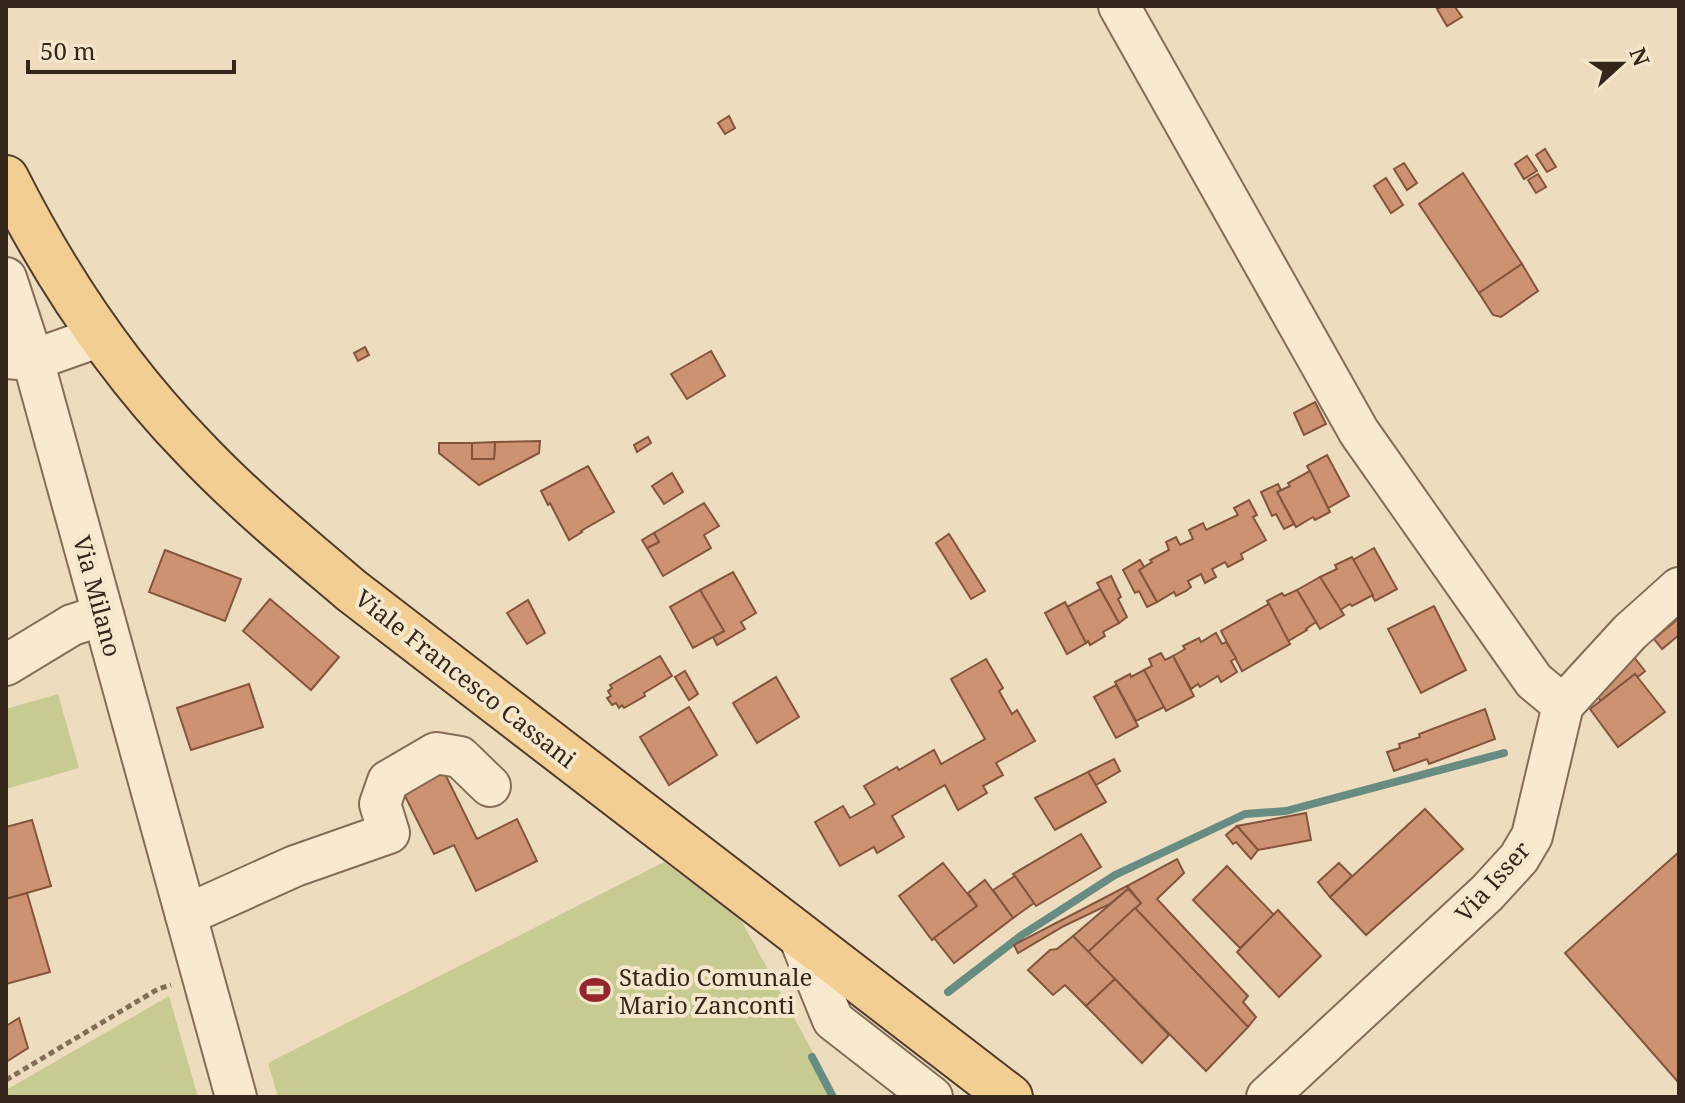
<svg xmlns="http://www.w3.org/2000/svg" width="1685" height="1103" viewBox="0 0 1685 1103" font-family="'Noto Serif',serif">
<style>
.green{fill:#c8cb91}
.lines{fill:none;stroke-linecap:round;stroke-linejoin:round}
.stream{stroke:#688c81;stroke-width:8}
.building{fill:#cc9272;stroke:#84543c;stroke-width:2}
.minor-casing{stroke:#856c56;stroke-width:44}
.major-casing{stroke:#523b2b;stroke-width:48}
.path{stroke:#856c56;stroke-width:5;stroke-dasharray:6 4;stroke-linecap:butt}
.minor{stroke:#f9eacf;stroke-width:40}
.major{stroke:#f2ce93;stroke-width:44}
.labels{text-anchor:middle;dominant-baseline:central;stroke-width:8;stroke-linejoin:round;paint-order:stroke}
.street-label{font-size:24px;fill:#34261b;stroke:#f5e7cc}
.poi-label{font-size:24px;fill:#34261b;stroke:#f5e7cc;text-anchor:start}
</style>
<rect width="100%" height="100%" fill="#eddcbd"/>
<g class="green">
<path d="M58 694 79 768 6 789V709Z"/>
<path d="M664 862 740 918 837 1097H278L268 1063Z"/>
<path d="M169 996 198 1097H6V1090Z"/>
</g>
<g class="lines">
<g class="stream">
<path d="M948 992 1022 935 1115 875 1245 814 1286 811 1504 753"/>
<path d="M812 1057 833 1097"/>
</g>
</g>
<g class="building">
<path d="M1443 6H1457L1455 7 1462 17 1447 26 1437 9Z"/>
<path d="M729 116 735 128 725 134 718 123Z"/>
<path d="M1545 149 1556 167 1547 172 1536 155Z"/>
<path d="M1527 156 1537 171 1524 179 1515 164Z"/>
<path d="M1404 163 1417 183 1407 190 1394 169Z"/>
<path d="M1463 173 1522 264 1479 293 1419 204Z"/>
<path d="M1538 174 1546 187 1536 193 1528 180Z"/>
<path d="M1386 178 1403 205 1391 213 1374 186Z"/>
<path d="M1522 264 1538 291 1501 317 1493 315 1479 293Z"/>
<path d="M365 347 369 355 358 361 354 353Z"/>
<path d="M711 351 725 376 687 399 671 374Z"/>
<path d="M1315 402 1326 424 1304 435 1294 413Z"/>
<path d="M648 437 651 443 637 452 634 445Z"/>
<path d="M540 441 539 453 479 485 439 453V443H472V459H494L495 442Z"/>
<path d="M495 442 494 459H472V443Z"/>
<path d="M1327 455 1349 496 1328 508 1307 466Z"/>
<path d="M588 466 614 512 581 531 582 532 569 540 550 503 548 505 541 491Z"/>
<path d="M1310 471 1330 512 1315 520 1313 517 1296 527 1277 492 1290 486 1288 483Z"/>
<path d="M672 473 683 492 664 504 652 486Z"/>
<path d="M1278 484 1281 490 1277 492 1294 524 1284 529 1276 514 1272 516 1261 492Z"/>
<path d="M1249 500 1257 515 1253 517 1266 540 1241 554 1243 559 1228 567 1225 562 1212 569 1216 577 1205 583 1201 574 1188 581 1191 587 1186 591 1176 596 1174 592 1157 602 1139 570 1152 562 1150 560 1169 550 1166 542 1176 537 1180 545 1193 539 1189 530 1203 523 1206 530 1238 515 1234 508Z"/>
<path d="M704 503 719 526 704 535 711 548 663 576 647 548 659 542 654 533Z"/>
<path d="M654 533 659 542 647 548 642 540Z"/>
<path d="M949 534 985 591 971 599 936 543Z"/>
<path d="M1374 548 1397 589 1375 601 1353 560Z"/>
<path d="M165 550 241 579 225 621 149 592Z"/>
<path d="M1352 557 1373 595 1352 606 1350 604 1340 610 1320 577 1337 569 1335 565Z"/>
<path d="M1140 560 1144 567 1139 570 1157 602 1147 607 1139 591 1135 593 1123 570Z"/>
<path d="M733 572 756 613 741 622 745 629 717 645 713 637 724 631 700 590Z"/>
<path d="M1111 576 1121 597 1118 599 1127 617 1119 623 1097 583Z"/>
<path d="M1320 577 1344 615 1320 629 1297 590Z"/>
<path d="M1100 589 1119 623 1103 632 1105 636 1090 645 1088 641 1086 643 1067 607Z"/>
<path d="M700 590 724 631 693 648 670 607Z"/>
<path d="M1297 590 1316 622 1306 629 1307 630 1288 641 1267 601 1282 593 1284 596Z"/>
<path d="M270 599 339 657 311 690 243 631Z"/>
<path d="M528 600 545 633 527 644 507 613Z"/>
<path d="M1065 602 1086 643 1067 654 1045 613Z"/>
<path d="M1269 604 1290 644 1242 671 1221 631Z"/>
<path d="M1434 606 1466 670 1421 693 1388 629Z"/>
<path d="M1679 618V635L1662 649 1654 639Z"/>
<path d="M1216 633 1222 644 1226 642 1236 658 1231 661 1237 672 1221 682 1218 676 1200 687 1198 684 1191 689 1173 656 1185 649 1183 646 1199 638 1201 642Z"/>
<path d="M1161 653 1165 660 1173 656 1194 696 1166 711 1144 670 1152 666 1149 659Z"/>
<path d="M660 656 672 676 644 693 645 696 624 708 622 705 619 708 616 703 612 705 607 698 611 696 608 691 612 688 610 685Z"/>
<path d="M1633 656 1645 671 1638 677 1635 674 1601 701 1592 689Z"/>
<path d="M986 659 1003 688 999 691 1012 714 1017 710 1035 741 996 763 1003 775 983 786 987 793 958 810 945 785 892 816 904 837 877 853 874 847 840 866 815 822 843 806 850 818 875 804 864 786 897 767 899 770 934 750 941 764 985 739 951 679Z"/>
<path d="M1144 670 1164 707 1136 721 1115 682 1130 674 1131 677Z"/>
<path d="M685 671 698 694 689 700 675 677Z"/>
<path d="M1635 674 1665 712 1618 747 1590 709Z"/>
<path d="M776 677 799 717 757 743 733 703Z"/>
<path d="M249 684 263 727 191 750 177 708Z"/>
<path d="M1116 685 1138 726 1116 738 1094 697Z"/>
<path d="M689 707 717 755 669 785 640 737Z"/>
<path d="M1485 709 1495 739 1429 764 1427 759 1394 771 1387 752 1400 748 1399 744 1420 737 1419 734Z"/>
<path d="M1114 759 1120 771 1096 785 1088 772Z"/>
<path d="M444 772 477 839 517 819 537 861 476 891 454 845 434 854 403 792Z"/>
<path d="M1088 772 1106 802 1055 830 1035 798Z"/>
<path d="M1425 809 1463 849 1366 935 1330 897Z"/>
<path d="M1306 813 1311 840 1258 850 1237 826Z"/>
<path d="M32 820 51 886 6 899V827Z"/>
<path d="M1237 826 1258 850 1251 859 1236 842 1233 844 1226 835Z"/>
<path d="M1081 834 1101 867 1036 906 1013 874Z"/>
<path d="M1679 852V1083L1565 953Z"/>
<path d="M1177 859 1184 873 1157 899 1248 996 1243 1002 1256 1017 1248 1027 1135 908 1141 903 1127 886Z"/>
<path d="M943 863 977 906 932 940 899 896Z"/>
<path d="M1339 863 1352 876 1330 897 1318 882Z"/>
<path d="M1227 866 1274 915 1240 948 1193 900Z"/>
<path d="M1015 876 1034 903 1013 918 993 890Z"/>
<path d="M985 880 1013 918 954 963 934 938 977 906 968 893Z"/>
<path d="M1127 886 1128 889 1110 904 1064 926 1018 953 1014 945Z"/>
<path d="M1128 889 1141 903 1088 952 1073 936Z"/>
<path d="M27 893 50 972 6 984V899Z"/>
<path d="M1135 908 1248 1027 1206 1071 1088 952Z"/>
<path d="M1278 910 1321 956 1279 997 1237 952Z"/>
<path d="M1073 936 1115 979 1086 1006 1065 985 1053 995 1028 970 1050 950 1057 949Z"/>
<path d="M1115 979 1169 1035 1142 1063 1086 1006Z"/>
<path d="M19 1018 28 1048 6 1062V1026Z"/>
</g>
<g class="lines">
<g class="minor-casing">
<g id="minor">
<path d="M1119 6 1359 432 1534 681 1563 705"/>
<path d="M6 278 33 360 236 1097"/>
<path d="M6 358 33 360 101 336"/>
<path d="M6 665 72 625 103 615"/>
<path d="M186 915 295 866 389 833 380 804 388 781 436 753 460 757 490 786"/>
<path d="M798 934 833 1020 932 1097"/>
<path d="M1267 1097 1487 893 1519 858 1532 836 1563 705 1630 632 1679 588"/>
</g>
</g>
<g class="major-casing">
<path id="major" d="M6 178C55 275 118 370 194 448 243 500 298 545 352 591L1010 1097"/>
</g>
<path class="path" d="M6 1080 158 989 171 985"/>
<use href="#minor" class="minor"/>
<use href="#major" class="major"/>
</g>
<defs>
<g id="stadium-bare" transform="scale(2.4)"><path d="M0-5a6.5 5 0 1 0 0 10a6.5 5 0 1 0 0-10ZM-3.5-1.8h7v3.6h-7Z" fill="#94262e" stroke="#f5e7cc" stroke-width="2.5" paint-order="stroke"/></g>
</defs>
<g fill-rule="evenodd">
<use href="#stadium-bare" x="595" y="990"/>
</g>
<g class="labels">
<g class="street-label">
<text transform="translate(98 596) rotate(75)">Via Milano</text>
<text transform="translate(466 678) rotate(38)">Viale Francesco Cassani</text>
<text transform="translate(1492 881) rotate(-48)">Via Isser</text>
</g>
<g class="poi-label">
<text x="619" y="976">Stadio Comunale<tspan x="619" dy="28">Mario Zanconti</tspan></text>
</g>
</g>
<rect width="1685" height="1103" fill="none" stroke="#34261b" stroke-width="16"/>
<g transform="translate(1621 64) rotate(69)" stroke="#f5e7cc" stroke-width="6" paint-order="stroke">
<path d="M0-6L14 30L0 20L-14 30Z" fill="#34261b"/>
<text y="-12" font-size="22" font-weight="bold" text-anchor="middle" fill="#34261b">N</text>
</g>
<path d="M28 60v12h206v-12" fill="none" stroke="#34261b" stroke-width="4"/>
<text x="40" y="60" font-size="24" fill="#34261b" stroke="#f5e7cc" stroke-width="6" paint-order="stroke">50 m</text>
</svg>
